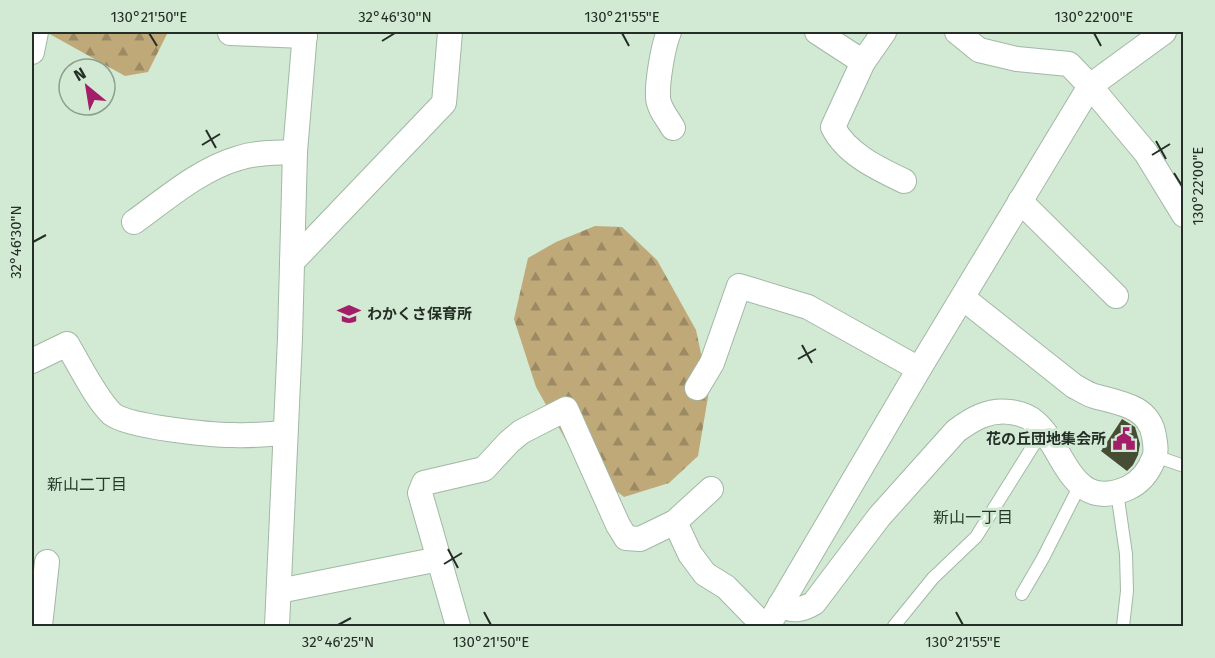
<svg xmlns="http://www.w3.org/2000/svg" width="1215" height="658" viewBox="0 0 1215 658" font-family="'Fira Sans','Noto Sans JP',sans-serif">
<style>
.forest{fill:url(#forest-firs)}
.building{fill:#474c34}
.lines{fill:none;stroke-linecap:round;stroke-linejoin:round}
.service-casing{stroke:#a1b8a4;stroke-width:14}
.minor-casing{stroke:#a1b8a4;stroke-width:26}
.service{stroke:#fff;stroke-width:12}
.minor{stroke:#fff;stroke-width:24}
.ticks{fill:none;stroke:#252e26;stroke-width:2}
.labels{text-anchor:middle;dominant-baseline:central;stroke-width:6;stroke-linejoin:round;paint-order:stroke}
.poi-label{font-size:15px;font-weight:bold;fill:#252e26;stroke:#d2ead4;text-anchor:start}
.neighbourhood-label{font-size:16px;fill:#273a29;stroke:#d2ead4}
.neatline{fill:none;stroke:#252e26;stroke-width:2}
.ticks-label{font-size:15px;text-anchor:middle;fill:#252e26}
</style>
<defs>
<pattern id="forest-firs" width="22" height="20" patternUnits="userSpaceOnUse" patternTransform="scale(1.5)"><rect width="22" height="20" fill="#bfa979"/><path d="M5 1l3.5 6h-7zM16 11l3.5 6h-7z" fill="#9b8a63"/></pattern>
</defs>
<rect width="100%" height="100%" fill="#d2ead4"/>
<g class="forest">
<path d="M46 32H168L148 72 125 76Z"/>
<path d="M595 226 622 227 657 260 696 330 709 391 698 456 669 483 624 497 577 460 536 387 514 319 528 258 556 242Z"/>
</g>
<path class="building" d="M1122 419 1135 427 1140 444 1138 455 1133 465 1127 471 1101 451Z"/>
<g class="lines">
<g class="service-casing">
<g id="service">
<path d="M1155 456 1184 466"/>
<path d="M1117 492 1126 554 1127 591 1123 626"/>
<path d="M1022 594 1043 558 1080 485"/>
<path d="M894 626 933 578 976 537 1043 430"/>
</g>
</g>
<g class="minor-casing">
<g id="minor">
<path d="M669 32C663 46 657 82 658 98 659 109 668 119 673 128"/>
<path d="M817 32 863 62 884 32"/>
<path d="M957 32 979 50 1017 59 1069 64 1090 86 1146 153 1184 215"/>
<path d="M230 33 305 36"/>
<path d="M32 52 36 32"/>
<path d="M863 62 833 127C846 154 879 169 904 181"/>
<path d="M1020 201 1116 296"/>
<path d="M134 222C166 199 200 169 239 158 257 152 276 153 295 152"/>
<path d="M292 262 444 103 450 32"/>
<path d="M32 361 67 344C79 364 96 399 112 414 129 427 210 435 234 435 251 436 268 434 285 433"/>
<path d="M697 388 712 363 739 286 808 307 919 369"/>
<path d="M675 522 690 554 705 574 726 587 764 626"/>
<path d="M279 591 439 559"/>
<path d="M780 605C793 612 802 610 814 603L879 517 956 431C972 419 989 409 1010 412 1020 413 1028 416 1035 422 1065 447 1070 514 1128 488 1141 482 1149 471 1154 458 1157 451 1155 443 1154 436 1149 405 1118 403 1094 396 1087 394 1080 389 1074 386L963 298"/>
<path d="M40 626 47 562"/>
<path d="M277 626 290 338 295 152 305 32"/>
<path d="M458 626 420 493 424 483 484 469 509 442 521 432 566 409 618 525 626 538 640 539 675 522 711 489"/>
<path d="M768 626 919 369 1090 86 1164 32"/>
</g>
</g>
<use href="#service" class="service"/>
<use href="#minor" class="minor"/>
</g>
<path class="ticks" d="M149 33 157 46M622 33 629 46M1094 33 1101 46M382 41 395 33M206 130 216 148M1156 141 1166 159M202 145 220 134M1152 155 1170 144M1174 173 1182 186M33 242 46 235M802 345 812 363M798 359 816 349M448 549 458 568M444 564 462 553M484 612 491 625M956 612 963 625M338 625 351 618"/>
<defs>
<g id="school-bare" transform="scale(1.8)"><path d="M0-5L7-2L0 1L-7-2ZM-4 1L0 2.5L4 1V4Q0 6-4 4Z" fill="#a31d69" stroke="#d2ead4" stroke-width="2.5" paint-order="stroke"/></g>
<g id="civic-bare" transform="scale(1.8)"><path d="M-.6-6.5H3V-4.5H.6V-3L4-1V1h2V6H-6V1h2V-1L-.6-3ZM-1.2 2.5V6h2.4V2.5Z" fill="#a31d69" stroke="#d2ead4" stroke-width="2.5" paint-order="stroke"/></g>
</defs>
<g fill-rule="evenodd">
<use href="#school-bare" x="349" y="314"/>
<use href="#civic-bare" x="1124" y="439"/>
</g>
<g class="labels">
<g class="poi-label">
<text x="367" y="314">わかくさ保育所</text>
<text x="1106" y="439" text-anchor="end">花の丘団地集会所</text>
</g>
<g class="neighbourhood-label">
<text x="87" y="484">新山二丁目</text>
<text x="973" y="517">新山一丁目</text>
</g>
</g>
<rect width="1215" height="658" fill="none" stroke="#d2ead4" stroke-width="66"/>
<g transform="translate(87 87) rotate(330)"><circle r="28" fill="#d2ead4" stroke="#8d9f8e" stroke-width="1.5"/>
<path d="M0-4.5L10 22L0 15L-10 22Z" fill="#a31d69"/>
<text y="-9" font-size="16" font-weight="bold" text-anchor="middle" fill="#252e26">N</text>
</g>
<rect x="33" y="33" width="1149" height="592" class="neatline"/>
<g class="ticks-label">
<text x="149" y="22">130°21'50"E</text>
<text x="395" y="22">32°46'30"N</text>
<text x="622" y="22">130°21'55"E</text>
<text x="1094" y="22">130°22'00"E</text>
<text transform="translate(1198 186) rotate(-90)" y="5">130°22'00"E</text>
<text transform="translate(16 242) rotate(-90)" y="5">32°46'30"N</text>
<text x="338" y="647">32°46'25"N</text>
<text x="491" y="647">130°21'50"E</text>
<text x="963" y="647">130°21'55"E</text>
</g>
</svg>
